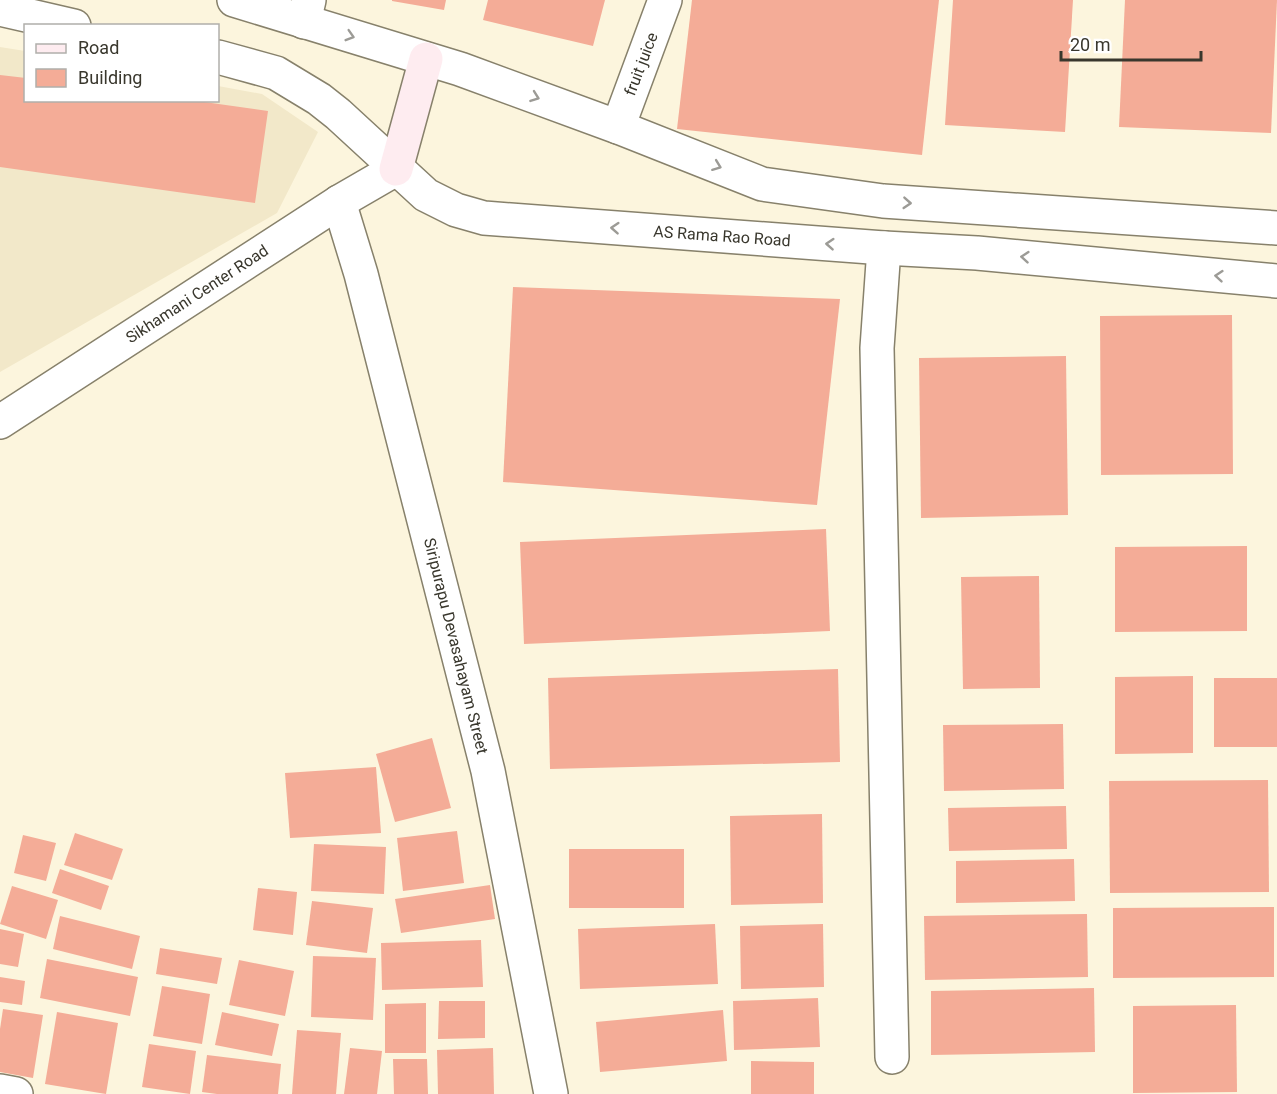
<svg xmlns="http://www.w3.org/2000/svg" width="1277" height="1094" viewBox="0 0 1277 1094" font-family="Roboto,sans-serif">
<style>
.built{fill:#f2e8c9}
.building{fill:#f4ac97}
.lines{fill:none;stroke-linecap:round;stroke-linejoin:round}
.minor-casing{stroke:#87816b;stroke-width:36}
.tertiary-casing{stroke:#87816b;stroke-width:36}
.secondary-casing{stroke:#87816b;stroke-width:36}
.minor{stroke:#fff;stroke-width:33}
.tertiary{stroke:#fff;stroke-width:33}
.secondary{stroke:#feecf0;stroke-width:33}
.oneway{stroke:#9c9b96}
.labels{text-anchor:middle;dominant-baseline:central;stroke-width:4.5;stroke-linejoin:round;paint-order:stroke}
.street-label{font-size:16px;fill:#39372d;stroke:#fff}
</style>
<rect width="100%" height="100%" fill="#fcf5dd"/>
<path class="built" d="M0 47 25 51 26 100H218V86L262 94 318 132 277 213 0 372Z"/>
<g class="building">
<path d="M392 0H446L444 10 392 1Z"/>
<path d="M488 0H605L593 46 483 20Z"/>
<path d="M692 0H939L922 155 677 129Z"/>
<path d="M953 0H1073L1065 132 945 125Z"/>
<path d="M1125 0H1277L1271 133 1119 127Z"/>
<path d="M0 75 26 78V100H190L268 111 255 203 0 167Z"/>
<path d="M513 287 840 299 817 505 503 482Z"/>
<path d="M1232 315 1233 474 1101 475 1100 316Z"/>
<path d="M1066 356 1068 515 921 518 919 358Z"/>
<path d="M826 529 830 631 524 644 520 542Z"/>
<path d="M1247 546V631L1115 632V547Z"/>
<path d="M1039 576 1040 688 963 689 961 577Z"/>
<path d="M838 669 840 762 550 769 548 678Z"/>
<path d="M1193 676V753L1115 754V677Z"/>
<rect x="1214" y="678" width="63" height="69"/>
<path d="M1063 724 1064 789 944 791 943 725Z"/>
<path d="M432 738 451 808 395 822 376 754Z"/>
<path d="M376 767 381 833 290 838 285 773Z"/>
<path d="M1268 780 1269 892 1110 893 1109 781Z"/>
<path d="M1066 806 1067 849 949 851 948 808Z"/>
<path d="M822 814 823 903 731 905 730 816Z"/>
<path d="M457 831 464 883 403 891 397 838Z"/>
<path d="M75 833 123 849 112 880 64 865Z"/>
<path d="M23 835 56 843 46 881 14 873Z"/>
<path d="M314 844 386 847 384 894 311 891Z"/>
<rect x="569" y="849" width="115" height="59"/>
<path d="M1074 859 1075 901 956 903V861Z"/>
<path d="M60 869 109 886 101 910 52 893Z"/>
<path d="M490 885 495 919 401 933 395 899Z"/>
<path d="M12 886 58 900 46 939 0 924Z"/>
<path d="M258 888 297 892 293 935 253 930Z"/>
<path d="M312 901 373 908 367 953 306 945Z"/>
<path d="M1274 907V977L1113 978V908Z"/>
<path d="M1087 914 1088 977 925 980 924 916Z"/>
<path d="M60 916 140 936 132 969 53 949Z"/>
<path d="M715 924 718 984 580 989 578 929Z"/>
<path d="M823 924 824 987 741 989 740 926Z"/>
<path d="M0 929 24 934 18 967 0 964Z"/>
<path d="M481 940 483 987 382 990 381 943Z"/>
<path d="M160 948 222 958 217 984 156 974Z"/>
<path d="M313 956 376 958 373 1020 311 1017Z"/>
<path d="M47 959 138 977 130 1016 40 998Z"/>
<path d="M239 960 294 971 285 1016 229 1005Z"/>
<path d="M0 977 25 981 22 1005 0 1002Z"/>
<path d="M162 986 210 994 202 1044 153 1036Z"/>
<path d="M1094 988 1095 1052 931 1055V991Z"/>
<path d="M818 998 820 1047 734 1050 733 1001Z"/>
<path d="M439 1001H485V1038L438 1039Z"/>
<path d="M426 1003V1053H385V1004Z"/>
<path d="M1236 1005 1237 1092 1133 1093V1006Z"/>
<path d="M3 1009 43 1015 33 1078 0 1072V1029Z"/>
<path d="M723 1010 727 1061 600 1072 596 1022Z"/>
<path d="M57 1012 118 1023 106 1094 45 1084Z"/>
<path d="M222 1012 279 1024 272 1056 215 1045Z"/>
<path d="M297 1030 341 1033 336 1094H292Z"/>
<path d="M149 1044 196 1051 190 1094 142 1087Z"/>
<path d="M350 1048 382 1051 377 1094H344Z"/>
<path d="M493 1048 494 1094H438L437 1050Z"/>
<path d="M207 1055 281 1064 278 1094H217L202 1092Z"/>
<path d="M393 1059H427L428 1094H394Z"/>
<path d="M751 1061 814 1062V1094H751Z"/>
</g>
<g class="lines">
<g class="minor-casing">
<g id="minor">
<path d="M304 22 309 0"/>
<path d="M618 127 665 0"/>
<path d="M339 202 361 274 488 771 551 1094"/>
<path d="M884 248 877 348 892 1057"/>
<path d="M0 1091 16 1094"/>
</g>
</g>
<g class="tertiary-casing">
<g id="tertiary">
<path d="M234 0 460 69 618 127 762 184 883 201 1277 228"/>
<path d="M0 9 74 26"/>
<path d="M218 57 276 73 319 99 338 114 426 195 456 210 484 218 884 248 977 253 1277 281"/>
<path d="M0 422 339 202 396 169"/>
</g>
</g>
<g class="secondary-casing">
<path id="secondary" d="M396 169 426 59"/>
</g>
<use href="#minor" class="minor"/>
<use href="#tertiary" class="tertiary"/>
<use href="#secondary" class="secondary"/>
</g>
<defs><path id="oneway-chevron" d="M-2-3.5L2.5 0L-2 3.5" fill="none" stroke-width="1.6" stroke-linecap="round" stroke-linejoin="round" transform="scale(1.5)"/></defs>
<g class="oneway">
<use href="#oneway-chevron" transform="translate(350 36) rotate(17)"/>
<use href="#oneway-chevron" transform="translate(535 97) rotate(20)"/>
<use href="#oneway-chevron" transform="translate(717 166) rotate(21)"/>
<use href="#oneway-chevron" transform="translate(907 203) rotate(4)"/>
<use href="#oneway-chevron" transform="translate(615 228) rotate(-176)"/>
<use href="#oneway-chevron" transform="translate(830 244) rotate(-176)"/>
<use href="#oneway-chevron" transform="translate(1025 257) rotate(-175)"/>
<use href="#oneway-chevron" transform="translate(1219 276) rotate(-175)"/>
</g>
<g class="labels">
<g class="street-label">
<text transform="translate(641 64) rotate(-69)">fruit juice</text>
<text transform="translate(722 236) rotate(4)">AS Rama Rao Road</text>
<text transform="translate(197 294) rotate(-33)">Sikhamani Center Road</text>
<text transform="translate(456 646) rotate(76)">Siripurapu Devasahayam Street</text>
</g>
</g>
<rect x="24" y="24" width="195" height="78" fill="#ffffff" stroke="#b0afab" stroke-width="1.5"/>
<rect x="36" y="44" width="30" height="9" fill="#feecf0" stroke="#b0afab" stroke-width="1.5"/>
<text x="78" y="54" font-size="18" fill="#39372d">Road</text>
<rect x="36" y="69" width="30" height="18" fill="#f4ac97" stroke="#b0afab" stroke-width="1.5"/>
<text x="78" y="84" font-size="18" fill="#39372d">Building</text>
<path d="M1061 51v9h140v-9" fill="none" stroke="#39372d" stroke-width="3"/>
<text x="1070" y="51" font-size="18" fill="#39372d" stroke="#ffffff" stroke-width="4.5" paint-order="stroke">20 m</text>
</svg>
